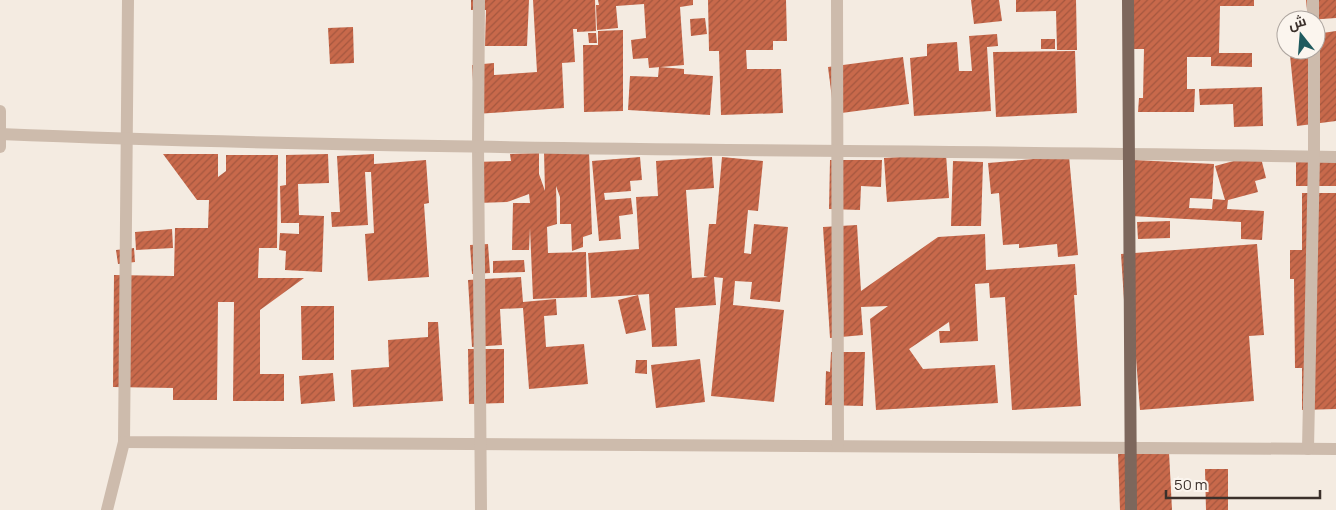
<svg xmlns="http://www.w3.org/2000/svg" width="1336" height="510" viewBox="0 0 1336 510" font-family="Manrope,Cairo,sans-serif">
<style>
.building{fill:url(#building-hatch)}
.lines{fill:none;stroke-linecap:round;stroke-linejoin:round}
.minor{stroke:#cdbbac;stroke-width:12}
.primary{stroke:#7d675c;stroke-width:12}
</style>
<defs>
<pattern id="building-hatch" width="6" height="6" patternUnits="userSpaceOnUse" patternTransform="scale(1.25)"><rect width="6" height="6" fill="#c8694b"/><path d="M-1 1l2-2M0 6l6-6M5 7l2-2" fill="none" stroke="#a4573f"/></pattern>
</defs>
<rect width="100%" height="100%" fill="#f4ebe1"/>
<g class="building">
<path d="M471 0H529L527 46H485L486 10H471Z"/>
<path d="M533 0H595L596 31 577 32V29H573L575 62 562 63 564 108 475 114 472 65 494 63V75L537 72Z"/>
<path d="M598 0H693V5L680 7 684 65 649 68 648 58 633 59 631 40 646 38 644 4 616 6 618 28 597 30 596 5H599Z"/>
<path d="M708 0H786L787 41H773V50H746L747 69H781L783 113 721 115 719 51H709Z"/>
<path d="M971 0H999L1002 21 974 24Z"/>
<path d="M1016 0H1076L1077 50H1057L1056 11 1016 12Z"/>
<path d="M1127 0H1254V6H1220L1219 53H1252V67L1211 66V57H1187V89H1195L1194 112H1138L1139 98H1143L1144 49H1126Z"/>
<path d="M1306 0H1336V18L1308 20Z"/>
<path d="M705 18 707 34 691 36 690 19Z"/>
<path d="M353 27 354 63 330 64 328 28Z"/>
<path d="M623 30V111L584 112 583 45H598V31Z"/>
<path d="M1336 31V121L1297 126 1290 55 1302 53V50H1316V34Z"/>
<path d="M588 33H596L597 43H589Z"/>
<path d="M997 34 998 46 987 47 991 111 914 116 910 58 927 56V44L957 42 959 71H972L969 36Z"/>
<rect x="1041" y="39" width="14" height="10"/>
<path d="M1075 51 1077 113 996 117 993 52Z"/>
<path d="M903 57 909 104 834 114 828 67Z"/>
<path d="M659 67 684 69V74L713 76 710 115 628 110 630 76 658 77Z"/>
<path d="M1262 87 1263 126 1234 127 1233 104 1200 105 1199 89Z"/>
<path d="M589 151 592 234 583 237V247L572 251 571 224H560V197L556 186 557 224 547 227 548 253 586 252 587 297 533 299 530 228 529 250H512L513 203H530L529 194 507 202 477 203 474 162 511 161 510 154 539 153V174L545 191 544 152Z"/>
<path d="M163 154H218V177L226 171V155H278L277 248H259L258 278H304L260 310V374H284V401H233L234 302H218L217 400H173V388L113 387 114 275 174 276 175 228H208L209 200H197Z"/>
<path d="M328 154 329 183 298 184 299 215 324 216 322 272 285 270 286 251 279 250 280 233 299 234V223H281L280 186 286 185V155Z"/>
<path d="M374 154V164L426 160 429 203 424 204 429 277 368 281 365 234 374 233 371 172H365L368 225 332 227 331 212H340L337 156Z"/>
<path d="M946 154 949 198 887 202 884 158Z"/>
<path d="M1260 154 1266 178 1255 181 1258 192 1228 200 1227 209 1264 211 1262 240 1241 239V222L1131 216 1134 160 1214 164 1212 199 1190 198 1189 208 1212 209 1213 199 1225 200 1215 166Z"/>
<path d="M1069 156 1078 255 1058 257 1057 244 1019 248V244L1003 245 999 193 991 194 988 163Z"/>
<path d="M640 157 642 180 630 181 631 191 604 193 605 200 631 198 633 214 619 216 621 239 599 241 592 161Z"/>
<path d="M712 157 714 188 686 190 692 278 708 277 704 276 709 224H716L722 157 763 161 758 211 748 210 744 253 751 254 754 224 788 227 780 302 750 299 752 282 735 281 733 305 784 310 774 402 711 396 723 278 714 277 716 305 675 308 677 346 652 347 649 294 591 298 588 253 639 249 636 197 658 196 656 161Z"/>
<path d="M1336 159V186H1296V160Z"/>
<path d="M830 160H882L881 187 861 186 860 210 829 209Z"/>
<path d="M953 161 983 162 981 226H951Z"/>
<path d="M1302 193H1336V409L1302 410V368H1295L1294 279H1290V250H1302Z"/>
<path d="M1170 221V238L1138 239 1137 222Z"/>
<path d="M857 225 861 291 938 237 985 234 986 270 1075 264 1077 295H1074L1081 406 1012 410 1005 297 990 298 989 283 975 284 978 341 940 343 939 331H950L949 322 909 349 923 369 995 365 998 403 876 410 870 319 888 306 861 307 863 335 830 338 823 227Z"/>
<path d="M172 229 173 248 136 250 135 232Z"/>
<path d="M488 244 490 273 472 274 470 245Z"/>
<path d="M1257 244 1264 335 1249 336 1254 401 1140 410 1135 345 1127 346 1121 254Z"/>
<path d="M134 248 135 262 118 264 116 250Z"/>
<path d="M524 260 525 272 493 273V261Z"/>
<path d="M521 277 523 302 556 299 557 315 544 316 546 347 584 344 588 384 529 389 523 308 500 309 502 345 472 347 468 280Z"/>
<path d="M638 295 646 330 626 334 618 300Z"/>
<path d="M301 306H334V360H302Z"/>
<path d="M428 322H438L443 401 353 407 351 370 389 367 388 340 428 337Z"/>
<path d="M468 349H504V403L469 404Z"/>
<path d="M831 352H865L863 406 825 405 826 371 830 372Z"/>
<path d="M700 359 705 402 656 408 651 365Z"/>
<path d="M636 360H647V374L635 373Z"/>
<path d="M333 373 335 401 301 404 299 376Z"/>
<path d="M1169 452 1172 510H1120L1118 454Z"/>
<path d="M1205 469H1228V510H1206Z"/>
</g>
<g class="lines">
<g class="minor">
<path d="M128 0 124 442 1336 449"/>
<path d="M479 0 478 145 481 510"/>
<path d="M837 0 838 446"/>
<path d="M1313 0V20"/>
<path d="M0 111V147"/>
<path d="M0 134C445 152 891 149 1336 157"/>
<path d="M1308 449 1314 156V50"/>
<path d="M107 510 124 442"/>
</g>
<path class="primary" d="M1128 0 1131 510"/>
</g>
<g transform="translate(1301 35) rotate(343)"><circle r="24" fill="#fbf5ee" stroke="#aea6a0"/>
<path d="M0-4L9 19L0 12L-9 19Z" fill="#1f5a5e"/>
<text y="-8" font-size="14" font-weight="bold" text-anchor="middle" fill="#3b302b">ش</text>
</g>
<path d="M1166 490v8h154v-8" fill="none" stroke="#3b302b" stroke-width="2.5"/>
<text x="1174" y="490" font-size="15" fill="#3b302b" stroke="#fbf5ee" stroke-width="4" paint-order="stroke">50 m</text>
</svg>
